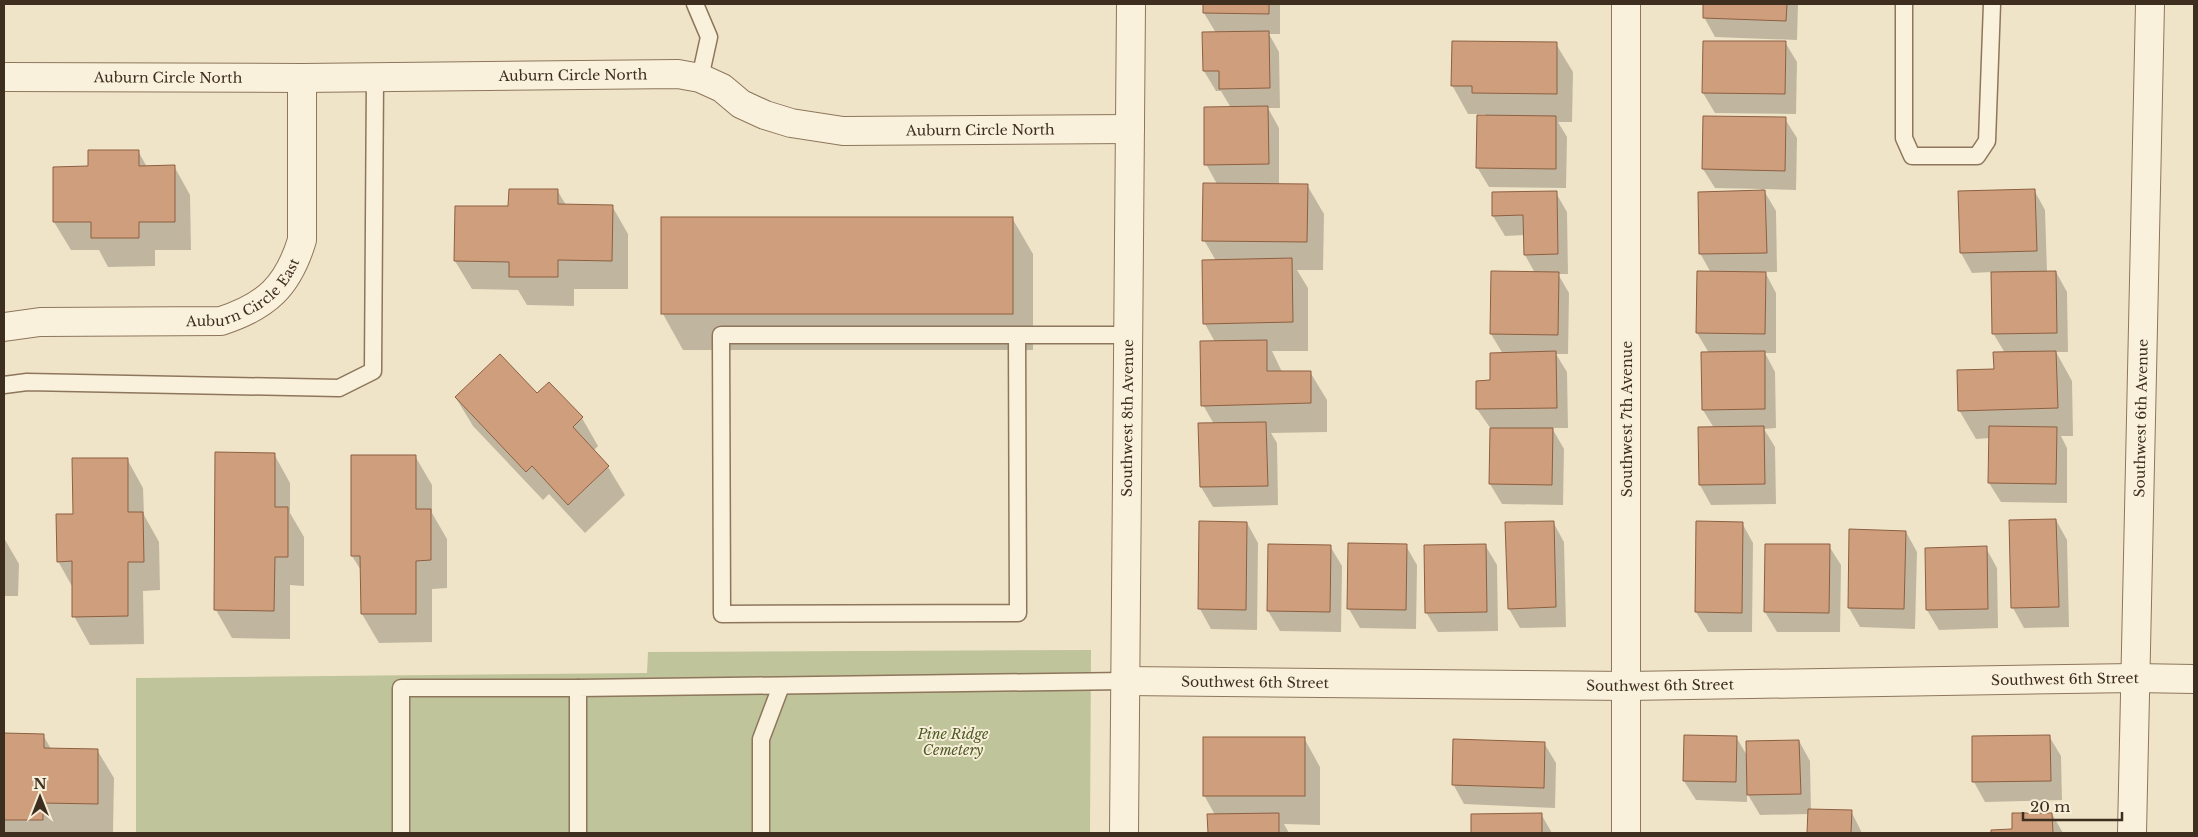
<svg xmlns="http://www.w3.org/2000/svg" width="2198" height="837" viewBox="0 0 2198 837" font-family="'Libre Baskerville',serif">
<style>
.cemetery{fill:#bfc49a}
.shadow{fill:#0003}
.building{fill:#cf9f7d;stroke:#8d5f41}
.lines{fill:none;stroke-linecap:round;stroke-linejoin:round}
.lane-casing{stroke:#8d765c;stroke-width:19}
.street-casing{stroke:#8d765c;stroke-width:30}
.lane{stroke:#faf1dc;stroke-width:16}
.street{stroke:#faf1dc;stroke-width:28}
.labels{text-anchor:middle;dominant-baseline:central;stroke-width:4;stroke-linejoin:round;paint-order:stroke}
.street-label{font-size:14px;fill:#3d2e20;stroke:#f7eed8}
.park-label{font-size:14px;font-style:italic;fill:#4d5a26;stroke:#f7eed8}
</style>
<rect width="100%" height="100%" fill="#f0e4c8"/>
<path class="cemetery" d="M1091 650 1090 833H136V678L647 673 648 652Z"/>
<g class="shadow">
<path d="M1204 4H1280V34H1269L1279 52 1280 108H1268L1279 128V185H1307L1324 214 1323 270H1297L1308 288V351H1272L1282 372H1310L1327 400V432L1271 433 1277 443 1278 505 1213 507 1201 487 1214 424 1203 405 1215 342 1205 324 1216 261 1204 240 1217 184 1206 164 1231 108 1221 91H1216L1204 71V33H1216L1204 13Z"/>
<path d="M1704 4H1798L1797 40 1715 37 1704 17Z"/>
<path d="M1785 42 1797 62 1796 114 1715 113 1703 93Z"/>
<path d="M1556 44 1573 72 1572 122H1558L1567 137 1566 188 1489 187 1477 167 1487 117 1485 114H1468L1452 85Z"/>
<path d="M1785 119 1797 138 1796 190 1763 189 1776 211 1777 272H1765L1776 293V353H1765L1775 372 1776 428 1764 429 1775 447 1776 504 1711 505 1700 485 1714 428 1703 410 1709 353 1697 333 1711 273 1700 253 1762 189 1715 188 1703 169Z"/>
<path d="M138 151 147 167 174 166 190 195 191 250H155V266L108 267 99 250H71L54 222Z"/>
<path d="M557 190 566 205 612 206 628 234V289H574V306L527 305 518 290 472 289 455 261Z"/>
<path d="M2034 190 2045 210 2047 272H2056L2067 292 2068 352H2056L2072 381 2073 436H2061L2067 448V503L2001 502 1989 483 1990 438 1976 439 1959 410 1995 370 2005 353 1993 333 1992 272 1972 273 1961 253Z"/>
<path d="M1556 193 1567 212 1568 274H1558L1569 293 1568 354H1556L1567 372 1568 428H1552L1564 449 1563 505 1502 504 1490 484 1491 429 1477 409V382H1492L1503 354 1491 334 1535 273 1525 255V235L1505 236 1493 216Z"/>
<path d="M1012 218 1033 254V350H683L663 314Z"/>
<path d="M537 395 582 418 598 446 593 451 608 467 625 495 585 533 549 494 543 500 473 426 456 398Z"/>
<path d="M274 454 290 483V513L304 537V586L290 585V639L232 638 216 610Z"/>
<path d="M415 456 432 485V513L447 539V588L432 589V642L379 643 362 614V572L352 556Z"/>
<path d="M127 459 143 488 144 515 159 542 160 590 143 591 144 644 90 645 74 616 73 588 58 561 74 515Z"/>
<path d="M2056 520 2067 540 2069 627 2024 628 2013 608 2010 521Z"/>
<path d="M1201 522 1247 523 1258 543 1257 630 1211 629 1200 609Z"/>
<path d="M1553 522 1564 542 1566 627 1520 628 1509 609Z"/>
<path d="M1742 523 1753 543 1752 632H1708L1696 612Z"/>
<path d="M1906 532 1917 552 1915 629 1860 627 1849 608Z"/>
<path d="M4 538 19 564 18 596H5L4 648Z"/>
<path d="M1485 545 1497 565 1498 631 1438 632 1426 612Z"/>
<path d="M1330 546 1342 566 1341 632 1280 631 1268 611Z"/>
<path d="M1406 546 1417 565 1416 629 1360 628 1349 609Z"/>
<path d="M1829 546 1841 565 1840 632H1777L1765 612Z"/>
<path d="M1986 548 1997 568 1998 628 1939 630 1927 610Z"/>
<path d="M4 735H43L51 749 97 750 114 778 113 832 6 833 4 831Z"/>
<path d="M2049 736 2061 756 2062 800 1985 802 1974 782Z"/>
<path d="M1736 737 1748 757 1799 741 1810 761 1811 811H1851L1862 833H1809V814L1760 815 1747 793V802L1696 800 1684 781Z"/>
<path d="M1304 738 1320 767V825L1284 824 1289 833H1209V815H1215L1204 795Z"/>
<path d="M1544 743 1556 763 1555 808 1464 804 1453 784Z"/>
<path d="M1541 814 1552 833H1473L1472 815Z"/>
<path d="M2052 814 2063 833H1992V831L2014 830Z"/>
</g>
<g class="building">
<path d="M1203 4H1269V14L1203 13Z"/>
<path d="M1703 4H1787L1786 21 1703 18Z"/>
<path d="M1269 31 1270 88 1219 89V71H1203L1202 32Z"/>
<path d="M1452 41 1557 42V94L1472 93V86H1451Z"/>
<path d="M1703 41H1786L1785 94 1702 93Z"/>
<path d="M1268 106 1269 164 1204 165V107Z"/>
<path d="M1477 115 1556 116V169L1476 168Z"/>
<path d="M1703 116 1786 117 1785 171 1702 169Z"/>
<path d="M88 150H139V166L175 165V222H139V238H91V222H53V167L88 166Z"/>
<path d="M1203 183 1308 184 1307 242 1202 241Z"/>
<path d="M509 189H558V204L613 205 612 261 558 260V277H509V262L454 261 455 206H508Z"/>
<path d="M2035 189 2037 251 1960 253 1958 191Z"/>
<path d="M1765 190 1767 253 1699 254 1698 192Z"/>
<path d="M1557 191 1558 254 1524 255 1523 215 1492 216V192Z"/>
<rect x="661" y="217" width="352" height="97"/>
<path d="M1292 258 1293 322 1203 324 1202 260Z"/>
<path d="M1491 271 1559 272 1558 335 1490 334Z"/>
<path d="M1697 271 1766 272 1765 334 1696 333Z"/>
<path d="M2056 271 2057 333 1992 334 1991 272Z"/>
<path d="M1267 340V371H1311V403L1201 406 1200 341Z"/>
<path d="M1556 351 1557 408 1476 409V381L1490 380V353Z"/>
<path d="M1765 351V409L1702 410 1701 352Z"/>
<path d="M2056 351 2058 408 1958 411 1957 370 1994 369 1993 352Z"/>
<path d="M500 354 537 393 549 382 583 417 573 427 609 466 568 505 532 466 526 472 455 397Z"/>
<path d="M1266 422 1268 486 1200 487 1198 423Z"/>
<path d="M1764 426 1765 484 1699 485 1698 427Z"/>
<path d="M1989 426 2057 427 2056 484 1988 483Z"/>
<path d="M1490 428H1553L1552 485 1489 484Z"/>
<path d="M215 452 275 453V507H288V557H275L274 611 214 610Z"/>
<path d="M351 455H416V509H431V560L416 561V614H361L360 556H351Z"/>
<path d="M72 458H128V512H143L144 562H128V616L72 617V561L57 562 56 514H73Z"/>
<path d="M2056 519 2059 607 2011 608 2009 520Z"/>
<path d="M1199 521 1247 522 1246 610 1198 609Z"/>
<path d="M1554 521 1556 607 1508 609 1505 522Z"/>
<path d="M1696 521 1743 522 1742 613 1695 612Z"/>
<path d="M1849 529 1906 531 1904 609 1848 608Z"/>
<path d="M1348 543 1407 544 1406 610 1347 609Z"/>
<path d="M1268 544 1331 545 1330 612 1267 611Z"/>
<path d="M1486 544 1487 612 1425 613 1424 545Z"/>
<path d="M1765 544H1830L1829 613 1764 612Z"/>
<path d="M1987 546 1988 609 1926 610 1925 548Z"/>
<path d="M4 733 44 734V748L98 749V804L43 803V820H4Z"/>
<path d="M1684 735 1737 736 1736 782 1683 781Z"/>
<path d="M2050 735 2051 781 1972 782V736Z"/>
<rect x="1203" y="737" width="102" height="59"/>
<path d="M1453 739 1545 742 1544 788 1452 785Z"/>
<path d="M1799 740 1801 794 1747 795 1746 741Z"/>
<path d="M1808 809 1852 810 1851 833H1807Z"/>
<path d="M1279 813V833H1208L1207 814Z"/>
<path d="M1542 813V833H1471V814Z"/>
<path d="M2012 813H2052L2053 833H1991V830L2012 829Z"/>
</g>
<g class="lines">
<g class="lane-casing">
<g id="lane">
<path d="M695 4 709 37 700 78"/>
<path d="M1904 4V138L1912 156H1977L1987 141 1992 4"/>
<path d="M1017 335 1018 613 722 614 721 335H1128"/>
<path d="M4 385 27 382 339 388 373 371 375 77"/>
<path d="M401 833V688H578"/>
<path d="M578 833V688L1125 681"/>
<path d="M761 833V739L781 686"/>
</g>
</g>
<g class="street-casing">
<g id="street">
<path d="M1626 4V833"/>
<path id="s1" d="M4 77 302 78 678 74 700 78 722 88 741 104 765 115 791 123 843 131 1130 129"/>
<path id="s2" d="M4 327 40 322 221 321C267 306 288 286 302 240V78"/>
<path id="s3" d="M1125 681 1628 686 2134 678 2194 679"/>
<path id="s4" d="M1124 833 1131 4"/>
<path id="s5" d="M2132 833 2150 4"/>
</g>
</g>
<use href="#lane" class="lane"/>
<use href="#street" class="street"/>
</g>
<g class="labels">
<g class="street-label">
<text stroke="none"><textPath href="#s1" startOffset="569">Auburn Circle North</textPath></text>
<text stroke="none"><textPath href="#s1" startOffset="164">Auburn Circle North</textPath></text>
<text stroke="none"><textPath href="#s1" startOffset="989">Auburn Circle North</textPath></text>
<text stroke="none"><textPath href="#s2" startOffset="250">Auburn Circle East</textPath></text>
<text stroke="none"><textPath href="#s4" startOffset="415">Southwest 8th Avenue</textPath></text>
<text transform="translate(1627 419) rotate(-90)">Southwest 7th Avenue</text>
<text stroke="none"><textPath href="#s5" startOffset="415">Southwest 6th Avenue</textPath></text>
<text stroke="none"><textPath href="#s3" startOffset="940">Southwest 6th Street</textPath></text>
<text stroke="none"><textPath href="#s3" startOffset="130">Southwest 6th Street</textPath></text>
<text stroke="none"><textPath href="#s3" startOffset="535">Southwest 6th Street</textPath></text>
</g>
<g class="park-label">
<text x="953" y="734">Pine Ridge<tspan x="953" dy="16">Cemetery</tspan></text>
</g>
</g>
<rect width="2198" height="837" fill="none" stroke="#3d2e20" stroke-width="10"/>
<g transform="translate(40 797)" stroke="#f7eed8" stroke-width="4" paint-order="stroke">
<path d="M0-4L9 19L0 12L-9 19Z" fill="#3d2e20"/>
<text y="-8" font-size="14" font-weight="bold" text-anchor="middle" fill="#3d2e20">N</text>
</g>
<path d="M2023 812v8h99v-8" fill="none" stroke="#3d2e20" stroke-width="2.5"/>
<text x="2030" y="812" font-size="15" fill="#3d2e20" stroke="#f7eed8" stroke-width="4" paint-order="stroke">20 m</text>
</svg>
